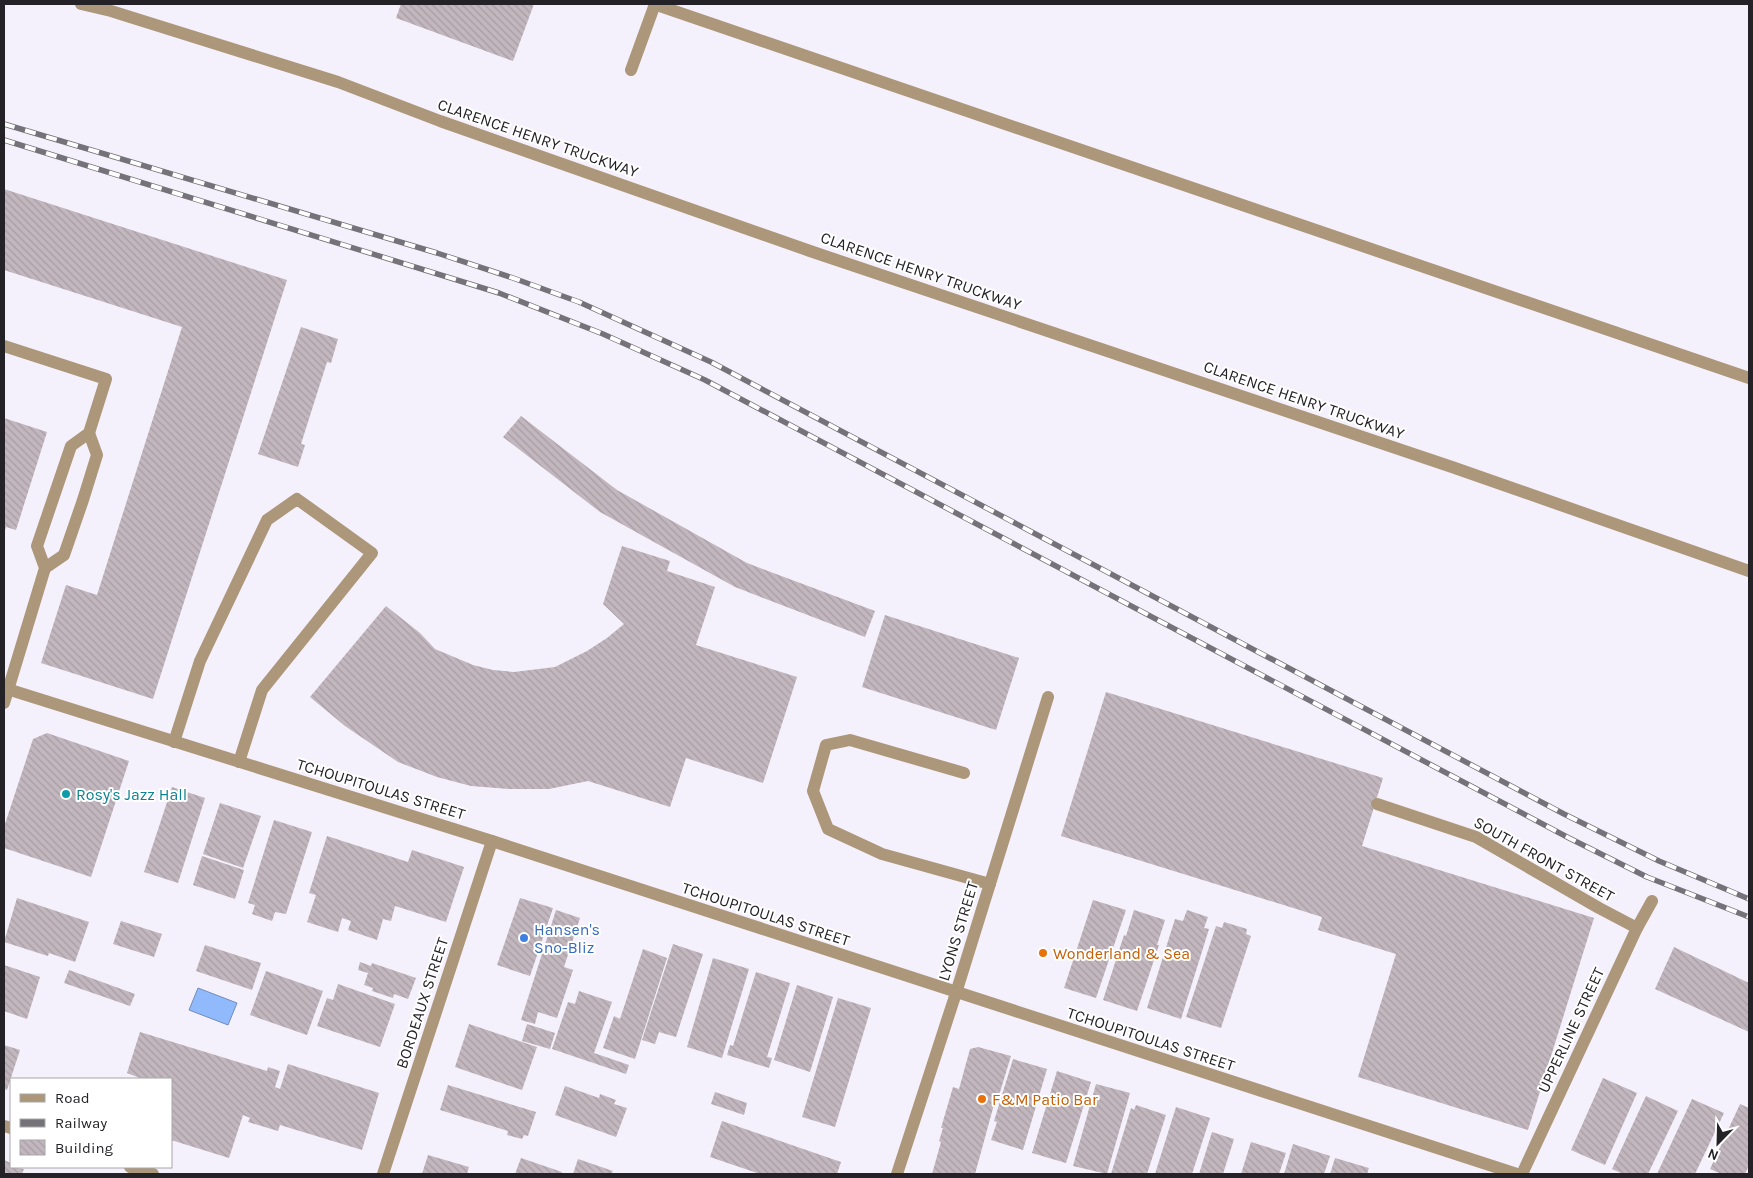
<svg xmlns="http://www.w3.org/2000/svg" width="1753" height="1178" viewBox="0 0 1753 1178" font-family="Karla,sans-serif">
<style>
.water{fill:#90bafc;stroke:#708cbc}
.building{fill:url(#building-back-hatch)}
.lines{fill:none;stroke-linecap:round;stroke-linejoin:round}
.service{stroke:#ac977a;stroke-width:12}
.minor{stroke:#ac977a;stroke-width:12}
.tertiary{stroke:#ac977a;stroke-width:12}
.rail-casing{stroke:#757279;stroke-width:5.5}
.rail{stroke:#fff;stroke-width:4;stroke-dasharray:11;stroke-linecap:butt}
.culture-dot{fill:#0f9aa8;stroke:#fff;stroke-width:2}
.shop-dot{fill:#3f7fe0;stroke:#fff;stroke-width:2}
.food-dot{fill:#e8710a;stroke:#fff;stroke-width:2}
.labels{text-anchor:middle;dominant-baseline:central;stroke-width:4;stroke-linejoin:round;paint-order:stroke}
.street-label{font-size:16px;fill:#242226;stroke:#fff}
.culture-label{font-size:16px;fill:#0d838f;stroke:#fff;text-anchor:start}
.shop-label{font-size:16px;fill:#366cbe;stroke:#fff;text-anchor:start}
.food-label{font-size:16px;fill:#c56008;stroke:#fff;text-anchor:start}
</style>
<defs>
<pattern id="building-back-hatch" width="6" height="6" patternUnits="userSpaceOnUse" patternTransform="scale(1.25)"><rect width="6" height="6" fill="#c2b7be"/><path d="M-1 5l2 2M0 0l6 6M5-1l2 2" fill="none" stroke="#a79da3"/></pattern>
</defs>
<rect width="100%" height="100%" fill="#f5f1fc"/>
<path class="water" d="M198 988 237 1003 228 1025 189 1010Z"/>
<g class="building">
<path d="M401 4H534L513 61 396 18Z"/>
<path d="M4 189 287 280 153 699 41 663 66 585 97 595 182 327 4 270Z"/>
<path d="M301 327 338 339 331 363 327 362 301 444 305 445 298 467 258 454Z"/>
<path d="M521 416 617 490 747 563 875 611 865 637 735 587 600 512 503 437Z"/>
<path d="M4 418 47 432 16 530 6 527 4 534Z"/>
<path d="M622 546 670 561 667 571 715 587 696 645 797 677 763 783 686 758 670 807 588 781 549 789H509L471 786 437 777 398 762 345 726 310 697 386 606 420 633 435 649 473 665 493 670 514 672 555 667 587 651 607 638 624 624 603 604Z"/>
<path d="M885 615 1019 658 996 730 862 687Z"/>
<path d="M1106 692 1383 778 1362 846 1594 918 1528 1130 1358 1077 1396 954 1318 930 1322 917 1061 836Z"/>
<path d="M47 733 129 761 91 877 4 848V827L33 739Z"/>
<path d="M172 787 205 798 178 883 144 872Z"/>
<path d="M220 803 261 816 243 868 203 854Z"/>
<path d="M274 820 312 832 286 914 275 912 272 921 252 914 255 905 248 903Z"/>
<path d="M327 836 408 862 412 850 464 867 446 922 395 906 391 921 383 919 377 940 348 930 351 921 342 918 338 932 307 922 316 895 309 893Z"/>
<path d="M202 856 244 870 235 899 193 885Z"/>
<path d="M17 898 89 922 75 962 49 953 48 956 4 942Z"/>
<path d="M520 898 553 908 530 976 497 965Z"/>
<path d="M1093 900 1126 910 1096 998 1064 988Z"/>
<path d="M556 910 580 918 564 967 573 970 557 1018 538 1012 535 1024 521 1020Z"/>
<path d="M1134 910 1165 920 1157 945H1159L1137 1011 1103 1000 1124 935 1126 936Z"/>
<path d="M1187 910 1208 917 1204 928 1209 929 1181 1019 1147 1008 1175 919 1183 921Z"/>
<path d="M121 921 162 934 154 957 113 944Z"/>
<path d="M1224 922 1247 929 1246 934 1251 936 1221 1028 1186 1017 1216 926 1222 928Z"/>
<path d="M673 944 703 954 676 1037 659 1032 655 1044 642 1040Z"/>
<path d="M205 945 261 963 252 990 196 971Z"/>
<path d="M1674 947 1749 983V1032L1655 989Z"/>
<path d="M643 949 667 958 635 1059 603 1048 614 1016 620 1019Z"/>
<path d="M713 958 749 969 722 1058 687 1047Z"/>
<path d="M360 962 371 966 372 963 416 978 408 999 394 994 393 998 372 991 373 988 364 985 368 973 358 970Z"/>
<path d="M4 965 40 977 27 1019 4 1011Z"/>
<path d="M69 970 135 994 130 1006 64 983Z"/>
<path d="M266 971 323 991 307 1035 250 1015Z"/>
<path d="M756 972 790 983 767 1057 772 1058 769 1068 727 1055 730 1045 733 1046Z"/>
<path d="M338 984 395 1004 380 1047 317 1026 327 998 333 1000Z"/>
<path d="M797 985 833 997 810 1072 774 1060Z"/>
<path d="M579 991 612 1002 594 1053 629 1065 626 1074 552 1049 568 1002 575 1004Z"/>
<path d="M838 998 871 1008 835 1127 802 1117Z"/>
<path d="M469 1024 537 1047 522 1090 455 1067Z"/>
<path d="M527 1024 555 1033 550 1049 522 1041Z"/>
<path d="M140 1032 267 1071 268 1067 280 1071 275 1087 280 1089 288 1064 379 1093 362 1150 280 1125 278 1131 248 1122 250 1118 243 1115 229 1158 171 1140V1079H140V1078L127 1073Z"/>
<path d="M4 1045 20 1050 7 1090 4 1089Z"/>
<path d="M978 1047 1011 1056 997 1102 995 1101 975 1174H932L941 1142 939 1141 943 1128H941L953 1087 959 1089 970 1049Z"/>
<path d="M1013 1059 1047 1069 1023 1150 991 1140 997 1122 994 1121Z"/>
<path d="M1057 1071 1091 1082 1066 1163 1032 1153Z"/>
<path d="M1603 1078 1637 1093 1605 1165 1571 1150Z"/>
<path d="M1096 1084 1130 1093 1107 1174 1073 1166Z"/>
<path d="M448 1085 536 1112 528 1136 524 1135 522 1139 507 1135 508 1131 440 1110Z"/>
<path d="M565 1086 599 1098 600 1094 616 1100 614 1104 627 1108 616 1137 555 1115Z"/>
<path d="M715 1092 747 1103 744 1115 711 1104Z"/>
<path d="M1646 1096 1678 1111 1648 1174H1623L1612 1169Z"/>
<path d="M1692 1099 1724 1113 1695 1174H1657Z"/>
<path d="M1740 1104 1749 1108V1165L1745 1174H1719V1173L1710 1169Z"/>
<path d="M1136 1105 1166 1115 1147 1174H1111L1131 1108 1134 1110Z"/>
<path d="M1176 1107 1210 1118 1192 1174H1155Z"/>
<path d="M722 1121 841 1162 837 1174H760L710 1157Z"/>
<path d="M1212 1132 1234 1139 1223 1174H1199Z"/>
<path d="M1251 1142 1286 1153 1279 1174H1241Z"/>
<path d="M1293 1144 1330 1156 1324 1174H1284Z"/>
<path d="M428 1155 469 1167 467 1174H422Z"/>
<path d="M521 1158 562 1172 561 1174H515Z"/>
<path d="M1335 1158 1369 1168 1367 1174H1330Z"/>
<path d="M578 1159 613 1171 611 1174H573Z"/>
<path d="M4 1160 11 1163V1167L24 1169 22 1174H4Z"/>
</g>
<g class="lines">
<g class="service">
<path d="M81 4 111 11 338 82 440 121 810 251 1452 467 1749 571"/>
<path d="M654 4 1749 378"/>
<path d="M631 70 655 4"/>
<path d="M4 346 106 379 89 433 71 446 37 546 45 568 8 690"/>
<path d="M45 568 64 555 83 500 97 455 89 433"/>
<path d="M174 742 200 661 267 520 297 499 372 553 262 690 239 762"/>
<path d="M964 773 850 740 826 745 813 791 828 829 882 854 990 884"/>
<path d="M1377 804 1476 837 1599 908 1637 928"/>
</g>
<g class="minor">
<path d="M4 703 8 690"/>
<path d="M4 1126 11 1128"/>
<path d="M130 1167 153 1174"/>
<path d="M383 1174 492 841"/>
<path d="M897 1174 956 993 1048 697"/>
<path d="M1522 1174 1637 928 1652 901"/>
</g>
<path class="tertiary" d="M4 688 492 841 1517 1174"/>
<g class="rail-casing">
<g id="rail">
<path d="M4 124 437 253 513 278 579 302 711 362 1564 814 1659 861 1749 899"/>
<path d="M4 140 499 293 603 334 705 380 1569 838 1647 877 1749 917"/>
</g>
</g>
<use href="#rail" class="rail"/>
</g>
<circle class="culture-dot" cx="66" cy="794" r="5"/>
<circle class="shop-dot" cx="524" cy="938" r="5"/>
<g class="food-dot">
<circle cx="1043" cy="953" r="5"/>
<circle cx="982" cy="1099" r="5"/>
</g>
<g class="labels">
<g class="street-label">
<text transform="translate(538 138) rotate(19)">CLARENCE HENRY TRUCKWAY</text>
<text transform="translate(921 271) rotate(19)">CLARENCE HENRY TRUCKWAY</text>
<text transform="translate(1304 400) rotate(19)">CLARENCE HENRY TRUCKWAY</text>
<text transform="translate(381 789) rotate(17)">TCHOUPITOULAS STREET</text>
<text transform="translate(1544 859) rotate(29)">SOUTH FRONT STREET</text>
<text transform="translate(766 914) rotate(18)">TCHOUPITOULAS STREET</text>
<text transform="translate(958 931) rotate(-73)">LYONS STREET</text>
<text transform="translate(422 1003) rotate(-72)">BORDEAUX STREET</text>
<text transform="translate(1571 1030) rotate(-65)">UPPERLINE STREET</text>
<text transform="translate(1151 1039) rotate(18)">TCHOUPITOULAS STREET</text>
</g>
<g class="culture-label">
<text x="76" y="794">Rosy's Jazz Hall</text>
</g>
<g class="shop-label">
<text x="534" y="929">Hansen's<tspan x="534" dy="18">Sno-Bliz</tspan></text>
</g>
<g class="food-label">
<text x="1053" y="953">Wonderland &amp; Sea</text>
<text x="992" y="1099">F&amp;M Patio Bar</text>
</g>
</g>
<rect width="1753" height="1178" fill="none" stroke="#242226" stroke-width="10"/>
<rect x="10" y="1078" width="162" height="90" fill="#ffffff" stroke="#a7a7a8"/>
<rect x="20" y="1094" width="25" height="8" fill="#ac977a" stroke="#a7a7a8"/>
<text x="55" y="1103" font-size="15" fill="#242226">Road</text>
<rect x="20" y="1119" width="25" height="8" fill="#757279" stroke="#a7a7a8"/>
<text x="55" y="1128" font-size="15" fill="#242226">Railway</text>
<rect x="20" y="1140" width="25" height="15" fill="url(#building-back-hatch)" stroke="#a7a7a8"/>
<text x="55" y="1153" font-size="15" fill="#242226">Building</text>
<g transform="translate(1718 1143) rotate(203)" stroke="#ffffff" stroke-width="4" paint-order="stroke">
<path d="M0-4L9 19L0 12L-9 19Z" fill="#242226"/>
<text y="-8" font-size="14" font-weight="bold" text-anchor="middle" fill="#242226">N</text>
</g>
</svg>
